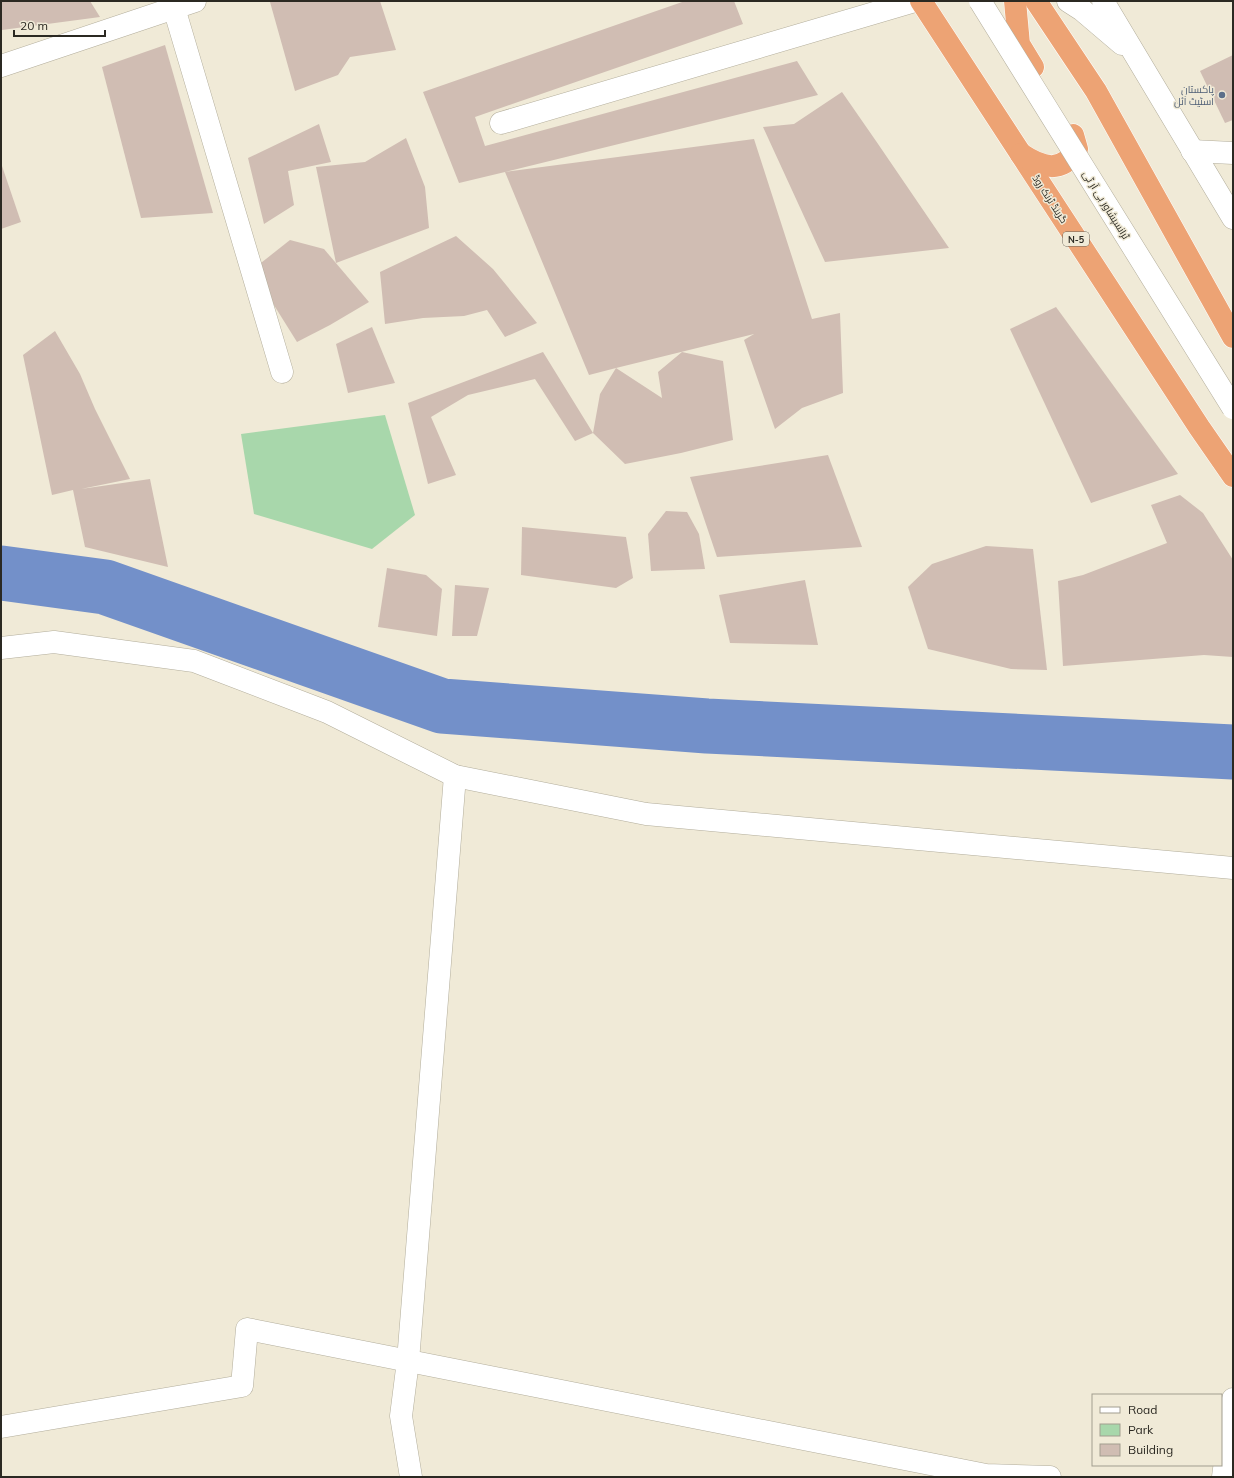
<svg xmlns="http://www.w3.org/2000/svg" width="1234" height="1478" viewBox="0 0 1234 1478" font-family="Mulish,Cairo,sans-serif">
<style>
.green{fill:#a8d7ab}
.lines{fill:none;stroke-linecap:round;stroke-linejoin:round}
.river{stroke:#7390c9;stroke-width:55}
.building{fill:#d0bdb3}
.minor-casing{stroke:#b2ad9b;stroke-width:23}
.highway-casing{stroke:#fff;stroke-width:23}
.minor{stroke:#fff;stroke-width:22}
.highway{stroke:#eda374;stroke-width:22}
.minor-bridge-casing{stroke:#b2ad9b;stroke-width:23;stroke-linecap:butt}
.minor-bridge{stroke:#fff;stroke-width:22}
.service-dot{fill:#5c6f8a;stroke:#f0ead7;stroke-width:1.5}
.labels{text-anchor:middle;dominant-baseline:central;stroke-width:3;stroke-linejoin:round;paint-order:stroke}
.shield{fill:#f0ead7;stroke:#666358;stroke-width:1}
.shield-label{font-size:9px;font-weight:bold;fill:#2b2922}
.service-label{font-size:10px;fill:#4e5e75;stroke:#f0ead7;text-anchor:end}
.street-label{font-size:10px;fill:#2b2922;stroke:#f0ead7}
</style>
<rect width="100%" height="100%" fill="#f0ead7"/>
<path class="green" d="M385 415 415 515 372 549 254 514 241 434Z"/>
<g class="lines">
<path class="river" d="M1 573 105 587 442 706 707 726 1233 752"/>
</g>
<g class="building">
<path d="M1 1H90L100 17 2 30Z"/>
<path d="M272 1H380L396 50 350 57 338 75 295 91 270 2Z"/>
<path d="M685 1H734L743 24 475 117 485 146 797 61 818 95 505 172 754 139 812 319 840 313 843 393 802 408 775 429 744 340 754 334 616 368 662 398 658 372 682 352 723 361 733 440 681 453 625 464 593 433 600 394 616 368 589 375 505 172 459 183 423 92Z"/>
<path d="M165 45 213 213 141 218 102 67Z"/>
<path d="M1233 55V120L1225 123 1200 71Z"/>
<path d="M842 92 876 141 949 248 825 262 763 127 794 124Z"/>
<path d="M319 124 331 162 288 171 294 205 264 224 248 158Z"/>
<path d="M406 138 425 187 429 228 336 263 316 167 365 162Z"/>
<path d="M1 163 21 222 1 229Z"/>
<path d="M456 236 493 269 537 323 505 337 487 310 464 316 423 318 385 324 380 272Z"/>
<path d="M290 240 324 249 369 302 330 325 297 342 252 270Z"/>
<path d="M1056 307 1178 474 1091 503 1010 329Z"/>
<path d="M372 327 395 383 348 393 336 344Z"/>
<path d="M55 331 80 374 95 409 130 479 81 489 150 479 168 567 85 547 73 490 52 495 23 355Z"/>
<path d="M543 352 593 433 575 441 535 379 468 395 431 417 456 475 428 484 408 403Z"/>
<path d="M828 455 862 547 717 557 690 477Z"/>
<path d="M1180 495 1203 513 1233 560V657L1204 655 1063 666 1058 581 1083 575 1167 543 1151 505Z"/>
<path d="M666 511 687 512 699 534 705 569 651 571 648 534Z"/>
<path d="M522 527 626 537 633 578 616 588 521 575Z"/>
<path d="M986 546 1033 549 1047 670 1011 669 928 649 908 587 932 564Z"/>
<path d="M387 568 426 575 442 589 437 636 378 627Z"/>
<path d="M805 580 818 645 730 643 719 595Z"/>
<path d="M455 585 489 588 477 636H452Z"/>
</g>
<g class="lines">
<g class="minor-casing">
<g id="minor">
<path d="M1068 1 1082 10 1122 44"/>
<path d="M1103 1 1233 218"/>
<path d="M174 8 282 372"/>
<path d="M1 66 195 1"/>
<path d="M501 123 915 1"/>
<path d="M1192 151 1233 153"/>
<path d="M1 648 54 642 194 661 327 712 455 776 646 814 1233 868"/>
<path d="M1 1427 242 1386 247 1329 986 1475 1050 1477"/>
<path d="M411 1477 401 1416 408 1361 455 776"/>
<path d="M1223 1477 1233 1399"/>
</g>
</g>
<g class="highway-casing">
<g id="highway">
<path d="M921 1 1199 427 1233 476"/>
<path d="M1015 1 1019 44 1033 67"/>
<path d="M1036 1 1096 91 1233 337"/>
<path d="M1021 154C1042 168 1062 174 1077 149L1073 135"/>
</g>
</g>
<use href="#minor" class="minor"/>
<use href="#highway" class="highway"/>
<g class="minor-bridge-casing">
<path id="minor-bridge" d="M980 1 1233 408"/>
</g>
<use href="#minor-bridge" class="minor-bridge"/>
</g>
<circle class="service-dot" cx="1222" cy="95" r="4"/>
<g class="labels">
<rect class="shield" x="1063" y="232" width="26" height="14" rx="3"/>
<g class="shield-label">
<text x="1076" y="239">N-5</text>
</g>
<g class="service-label">
<text x="1214" y="89">پاکستان<tspan x="1214" dy="12">اسٹیٹ آئل</tspan></text>
</g>
<g class="street-label">
<text transform="translate(1050 199) rotate(57)">گرینڈ ٹرنک روڈ</text>
<text transform="translate(1106 205) rotate(58)">ٹرانسپشاور بی آر ٹی</text>
</g>
</g>
<rect width="1234" height="1478" fill="none" stroke="#2b2922" stroke-width="4"/>
<rect x="1092" y="1394" width="130" height="72" fill="#f0ead7" stroke="#a19d8f"/>
<rect x="1100" y="1407" width="20" height="6" fill="#ffffff" stroke="#a19d8f"/>
<text x="1128" y="1414" font-size="12" fill="#2b2922">Road</text>
<rect x="1100" y="1424" width="20" height="12" fill="#a8d7ab" stroke="#a19d8f"/>
<text x="1128" y="1434" font-size="12" fill="#2b2922">Park</text>
<rect x="1100" y="1444" width="20" height="12" fill="#d0bdb3" stroke="#a19d8f"/>
<text x="1128" y="1454" font-size="12" fill="#2b2922">Building</text>
<path d="M14 30v6h91v-6" fill="none" stroke="#2b2922" stroke-width="2"/>
<text x="20" y="30" font-size="12" fill="#2b2922" stroke="#f0ead7" stroke-width="3" paint-order="stroke">20 m</text>
</svg>
